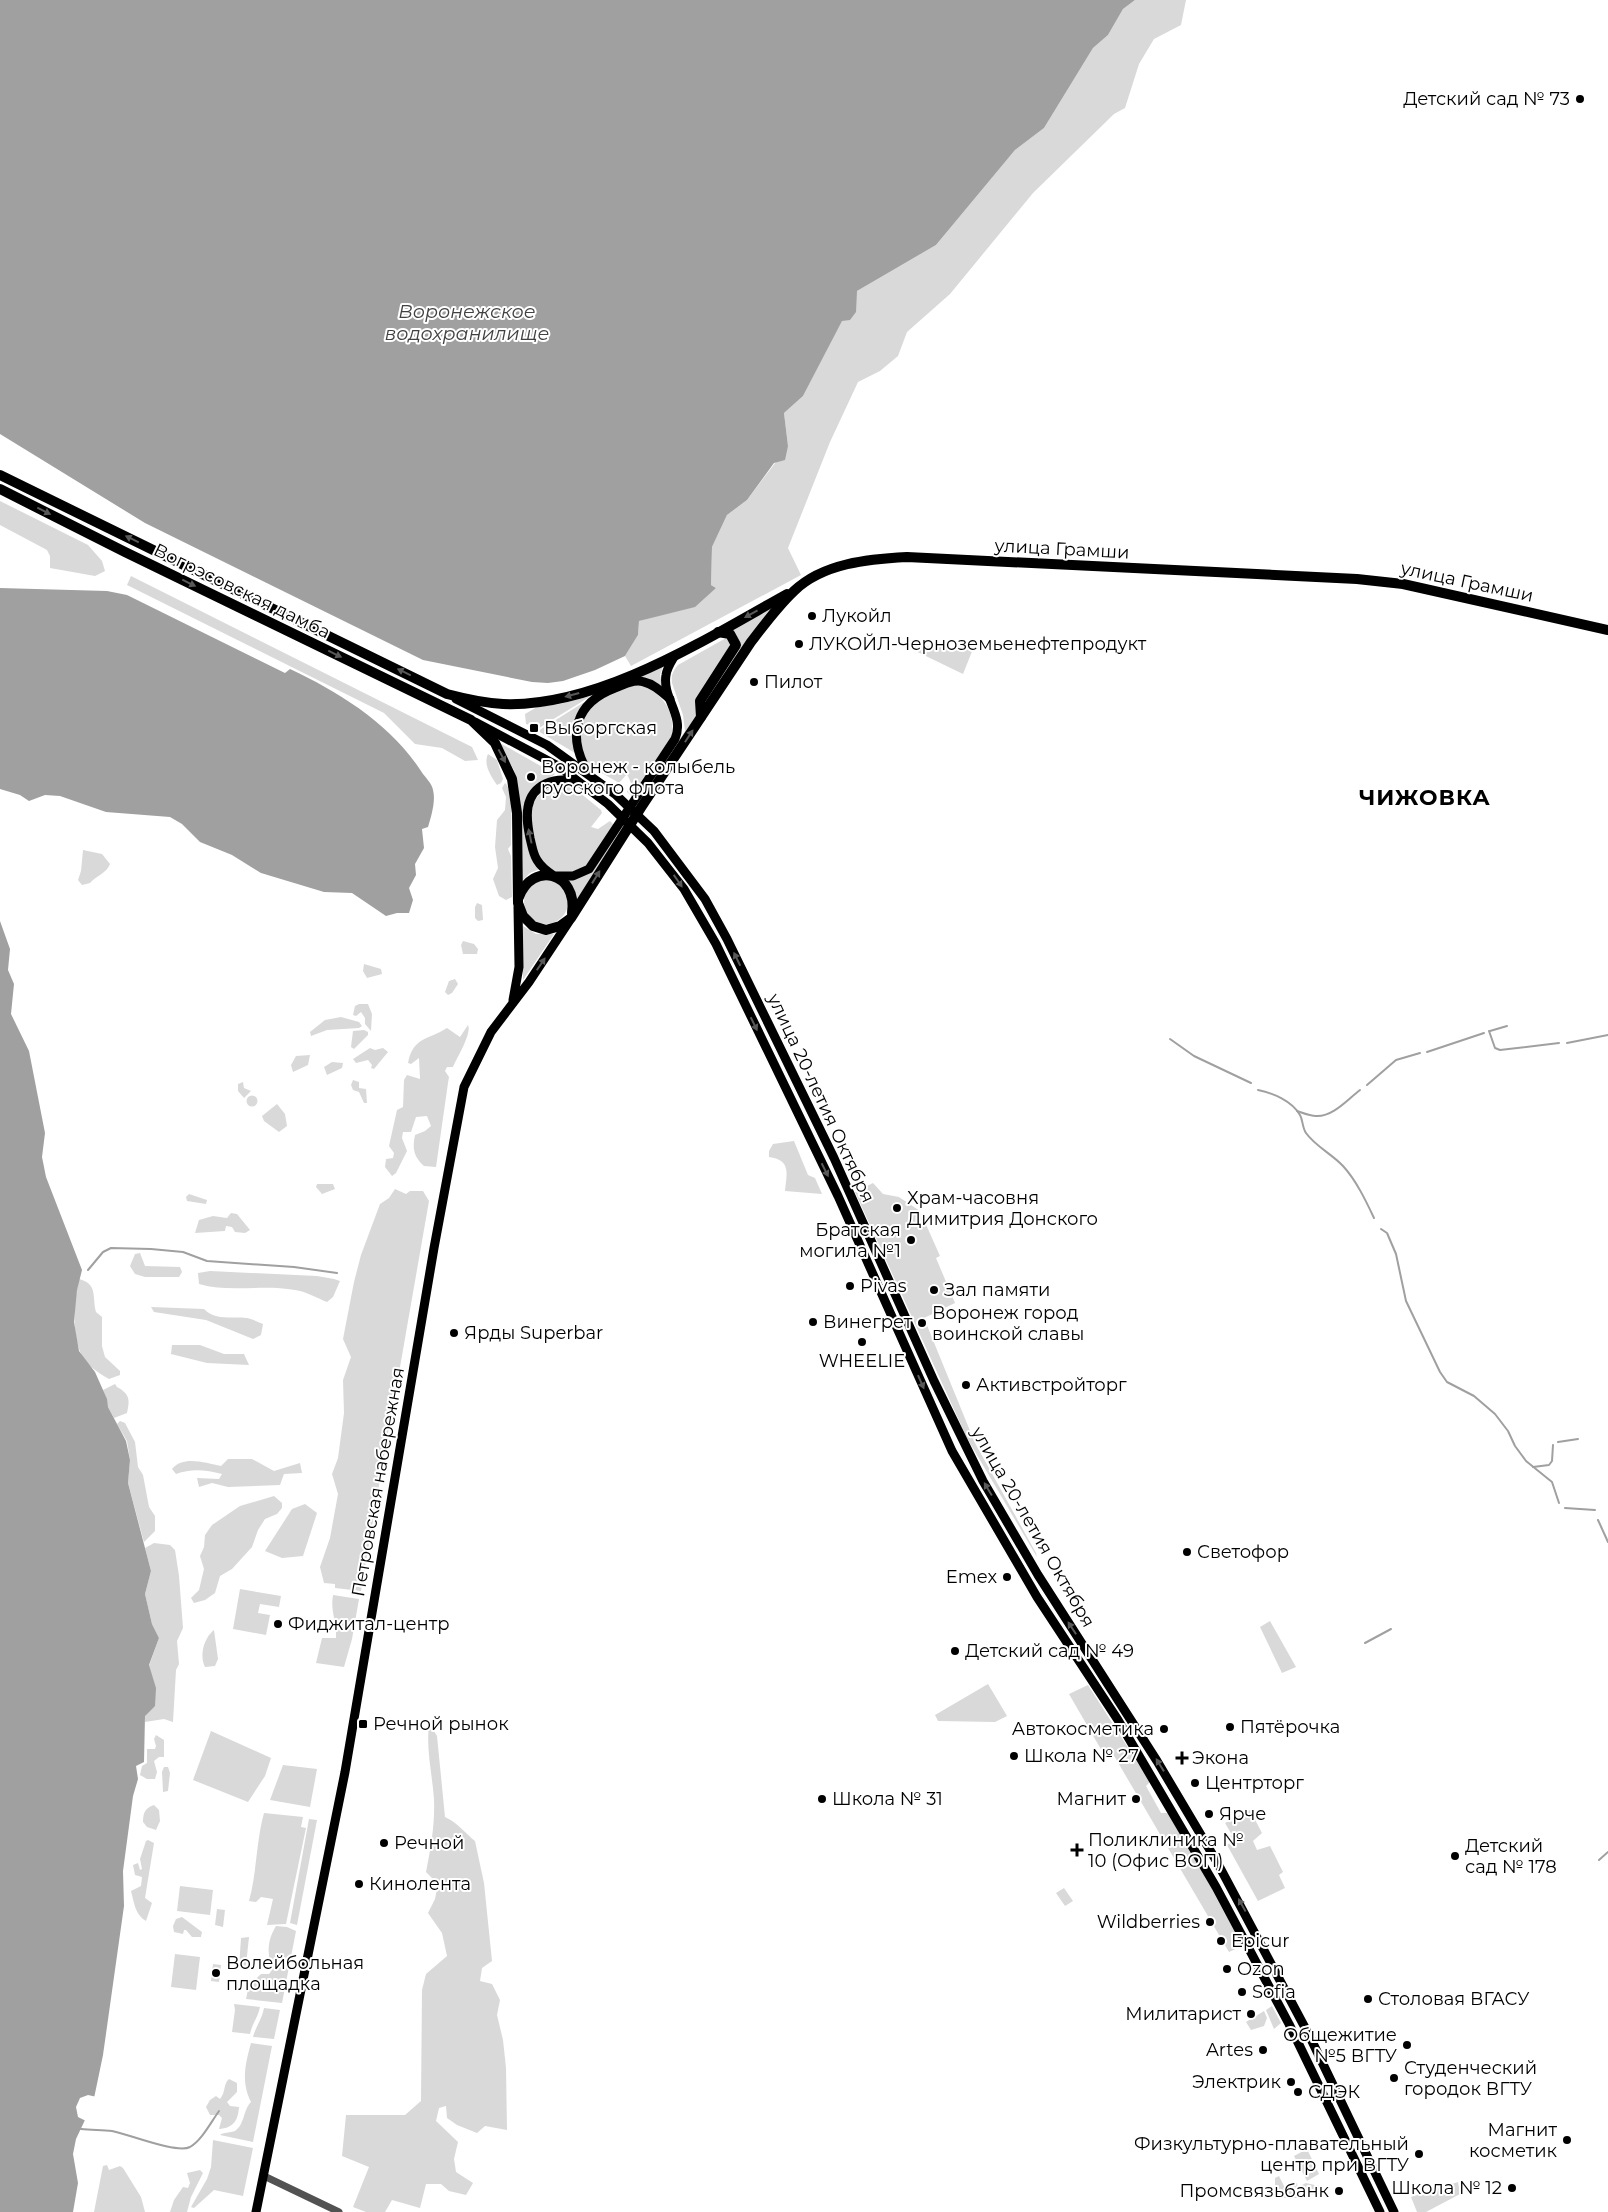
<svg xmlns="http://www.w3.org/2000/svg" width="1608" height="2212" viewBox="0 0 1608 2212" font-family="Montserrat,sans-serif">
<style>
.green{fill:#d9d9d9}
.water{fill:#a0a0a0}
.pier{fill:#fff}
.lines{fill:none;stroke-linecap:round;stroke-linejoin:round}
.stream{stroke:#a0a0a0;stroke-width:2}
.minor{stroke:#525252;stroke-width:7}
.major{stroke:#000;stroke-width:9}
.highway{stroke:#000;stroke-width:10}
.oneway{fill:#595959}
.poi-dot{fill:#000;stroke:#fff;stroke-width:2}
.labels{text-anchor:middle;dominant-baseline:central;stroke-width:4;stroke-linejoin:round;paint-order:stroke}
.poi-label{font-size:18px;fill:#000;stroke:#fff;text-anchor:start}
.street-label{font-size:18px;fill:#000;stroke:#fff}
.water-label{font-size:19px;font-style:italic;fill:#414141;stroke:#fff}
.district-label{font-size:22px;font-weight:bold;letter-spacing:1px;fill:#000;stroke:#fff}
</style>
<rect width="100%" height="100%" fill="#fff"/>
<g class="green">
<path d="M1135 0H1186L1181 25 1154 39 1139 64 1125 108 1114 114 1033 193 950 294 907 332 898 356 880 371 858 382 830 442 788 548 801 575 631 666 625 656 638 635 639 621 667 613 716 588 711 585 712 547 727 515 747 500 788 446 784 413 803 396 842 320 846 319 857 291 936 245 1015 150 1044 128 1093 48 1108 35 1123 9Z"/>
<path d="M0 501 88 545 102 561 105 571 95 576 50 568V556L47 550 0 525Z"/>
<path d="M131 576 472 747 478 760 465 761 442 748 415 744 384 713 127 585Z"/>
<path d="M773 607 708 701 706 699 740 642 731 628Z"/>
<path d="M726 638 732 646 696 719 576 903 566 880 594 868 685 731 683 715 672 683C671 675 673 671 678 665Z"/>
<path d="M903 645 973 649 963 674Z"/>
<path d="M663 666 660 675 663 689 640 677Z"/>
<path d="M638 684C664 692 678 715 670 741L633 797 627 792 631 783 627 774 619 783C610 777 593 770 587 761 572 741 583 710 602 697 611 690 627 688 638 684Z"/>
<path d="M591 696 539 728 526 724 525 714 537 707 560 704Z"/>
<path d="M586 701 581 708 575 753 538 731Z"/>
<path d="M498 742 555 774 534 789C527 822 519 839 540 869L530 873 522 881 518 787 514 770Z"/>
<path d="M488 754 497 760 503 779 501 783 497 785C491 776 483 765 488 754Z"/>
<path d="M505 783C515 791 510 831 511 845L508 849 511 856 512 897 506 900 499 896 493 879 498 868 495 847 497 820 505 810 506 797 502 788Z"/>
<path d="M568 783 601 810 602 813 591 827 598 829 610 821 614 825C607 837 600 854 590 864 584 870 577 872 569 872 563 872 556 874 551 870 540 863 537 853 535 841 527 808 531 788 568 783Z"/>
<path d="M83 850 102 854 110 864C107 873 96 876 90 883L82 885 78 880 81 871Z"/>
<circle cx="546" cy="902" r="22"/>
<path d="M477 903 482 905 483 920 478 921 475 918V907Z"/>
<path d="M523 926 536 934H554L523 980Z"/>
<path d="M463 941 474 944 478 949 477 954H463L461 945Z"/>
<path d="M364 964 381 969 382 974 367 978 363 971Z"/>
<path d="M455 979 458 984 452 993 448 995 445 992 449 981Z"/>
<path d="M359 1004H368L372 1014 371 1031 365 1024V1018L361 1012 356 1016 353 1015 355 1006Z"/>
<path d="M341 1017 359 1022 362 1026 359 1028 327 1030 311 1036 310 1032 325 1020Z"/>
<path d="M468 1025C472 1034 457 1057 453 1067H447L445 1071 449 1077 448 1083 436 1167 424 1166C414 1157 412 1149 415 1135L425 1131 431 1126 427 1116 416 1117 411 1132H403L402 1138 407 1151 396 1173 392 1176 385 1167 386 1159 393 1158 394 1153 389 1146 397 1110 403 1107 404 1080 407 1075 420 1079 419 1058 411 1064 408 1063C413 1037 428 1040 447 1028L460 1037Z"/>
<path d="M364 1030 368 1032V1035L354 1049 351 1047 353 1031Z"/>
<path d="M370 1048 375 1050 383 1048 388 1052 374 1069 371 1068 372 1065 368 1060 356 1063 353 1059Z"/>
<path d="M310 1055 308 1065 293 1072 291 1065 296 1056Z"/>
<path d="M332 1062 343 1063 342 1068 327 1075 324 1067Z"/>
<path d="M353 1080 359 1082V1088L366 1089 367 1103H364L359 1092 353 1090 351 1085Z"/>
<path d="M243 1082 244 1088 251 1091 244 1098 238 1091V1084Z"/>
<circle cx="252" cy="1101" r="5.5"/>
<path d="M277 1104 285 1114 287 1126 279 1132 264 1121 262 1116Z"/>
<path d="M794 1141 808 1175 815 1178 822 1194 785 1191C787 1173 791 1160 769 1157V1151L773 1144Z"/>
<path d="M873 1183 883 1194 899 1197 920 1211 940 1256 936 1258 955 1303 924 1318 975 1443 1036 1553 1037 1557 967 1438 855 1192Z"/>
<path d="M317 1184H333L335 1189 322 1194 316 1187Z"/>
<path d="M395 1189 406 1194 410 1191H423L429 1201 396 1390C389 1399 392 1403 392 1413 391 1419 389 1426 388 1433L361 1591 335 1588V1584L324 1583 320 1567 330 1538 338 1494 332 1474 338 1458 344 1413 343 1380 351 1357 343 1339 354 1282 361 1255 380 1204 389 1198Z"/>
<path d="M189 1194 207 1200 206 1204 187 1201 186 1197Z"/>
<path d="M231 1213 237 1214 250 1230 245 1233 235 1232 232 1227 226 1226 225 1231 195 1233 199 1220 213 1216 227 1218Z"/>
<path d="M140 1253 145 1266 180 1267 182 1272 179 1277H145L135 1274 130 1266 135 1254Z"/>
<path d="M210 1271 317 1276 334 1279 340 1281 333 1297 327 1302C317 1298 305 1291 295 1290 262 1284 230 1293 199 1284L198 1273Z"/>
<path d="M79 1279C98 1284 92 1296 96 1312L102 1317V1346L105 1357 120 1371V1375L109 1379C98 1373 83 1363 79 1349 72 1328 74 1300 79 1279Z"/>
<path d="M151 1307 204 1309C216 1321 231 1316 247 1318 252 1319 258 1322 263 1324L261 1335 253 1339 206 1320 154 1312Z"/>
<path d="M172 1345H200L224 1354H244L249 1365 207 1363 171 1354Z"/>
<path d="M115 1384 117 1387C130 1394 130 1400 127 1413L114 1418 108 1407 103 1390Z"/>
<path d="M120 1421 125 1423 135 1442 138 1467 143 1475 149 1507 155 1516V1531L144 1542 128 1483 130 1460 127 1441 117 1424Z"/>
<path d="M228 1459H252L274 1471 300 1463 302 1473 284 1474 280 1485 228 1487 212 1483 199 1487 197 1478 219 1479 222 1474C206 1470 192 1468 176 1474L172 1469C183 1455 206 1463 221 1466Z"/>
<path d="M274 1496 282 1503V1508L277 1514 265 1519 258 1530 252 1547 232 1569 220 1576 215 1593 205 1600 194 1603 191 1598 199 1590 204 1569 200 1556 204 1547 205 1535 212 1525 240 1506Z"/>
<path d="M305 1504 317 1513 303 1556 282 1558 265 1551 292 1509Z"/>
<path d="M154 1543 170 1545 175 1550 179 1576 183 1628 177 1641 179 1664 176 1670 173 1722 164 1719 145 1722V1716L155 1688 149 1666 159 1638 152 1624 145 1594 151 1571 145 1548Z"/>
<path d="M240 1589 281 1596 279 1607 260 1604 258 1613 270 1615 266 1635 233 1629Z"/>
<path d="M333 1595 359 1599 352 1639 344 1667 316 1663 322 1638H336C337 1623 330 1610 333 1595Z"/>
<path d="M1270 1621 1296 1667 1282 1673 1260 1627Z"/>
<path d="M214 1630 218 1659 215 1666 205 1667C199 1655 204 1638 214 1630Z"/>
<path d="M988 1684 1007 1716 995 1722 938 1721 935 1715Z"/>
<path d="M1088 1685 1150 1782 1146 1786 1161 1813H1167L1172 1817 1244 1945 1229 1952 1113 1754 1106 1758 1069 1694Z"/>
<path d="M429 1723 437 1736 445 1817C457 1822 465 1833 475 1841L484 1883 492 1961 482 1968 480 1981 492 1984 500 2000 497 2015 503 2040 506 2068 507 2130 485 2126 477 2133 457 2125 447 2118 446 2106 439 2108 436 2121 458 2142 454 2159 456 2172 473 2183 466 2195 449 2191 441 2184H426L420 2208 392 2200 385 2212H366L353 2207 369 2167 342 2156 346 2115H405L421 2101 422 1990 426 1974 447 1956 442 1933 428 1913 435 1899 438 1884 426 1872C431 1847 435 1824 434 1799 432 1772 426 1751 429 1723Z"/>
<path d="M211 1731 271 1758 265 1776 248 1802 193 1780Z"/>
<path d="M156 1735 164 1740V1757H159L154 1761 157 1772 155 1779H147L140 1775 142 1766 147 1763V1749H155L156 1746 154 1739Z"/>
<path d="M283 1765 317 1769 310 1807 270 1800Z"/>
<path d="M164 1767H168L170 1773 168 1791 163 1792 162 1772Z"/>
<path d="M154 1805 159 1810 160 1821 156 1830 147 1827 143 1822C143 1813 145 1808 154 1805Z"/>
<path d="M1250 1810 1262 1833 1253 1841 1257 1850 1270 1846 1283 1872 1279 1875 1285 1888 1258 1901 1227 1845 1230 1843 1227 1838 1232 1835 1225 1823Z"/>
<path d="M264 1813 303 1817 301 1827 306 1828 286 1924 267 1925 273 1899 261 1897 256 1902 249 1901C257 1872 256 1842 264 1813Z"/>
<path d="M309 1819 317 1820 297 1925 290 1923Z"/>
<path d="M148 1840 154 1843 145 1898 152 1903 146 1921C135 1915 134 1902 131 1891L141 1886 142 1877 135 1875 133 1865 138 1863 140 1870 142 1869 140 1859 146 1841Z"/>
<path d="M180 1886 213 1890 210 1915 177 1911Z"/>
<path d="M1064 1888 1073 1901 1065 1906 1056 1893Z"/>
<path d="M217 1909 225 1910 223 1927 215 1925Z"/>
<path d="M182 1917 202 1932 201 1937H192L186 1930H184L183 1934 174 1932 173 1926 176 1919Z"/>
<path d="M276 1926 287 1927 296 1931 282 2003 246 1999 249 1985 261 1974H269L272 1970C267 1953 267 1941 276 1926Z"/>
<path d="M249 1937 246 1965 239 1968 241 1938Z"/>
<path d="M175 1954 200 1957 196 1990 171 1987Z"/>
<path d="M213 1964 221 1965 219 1982 211 1981Z"/>
<path d="M234 2004 260 2007C258 2017 252 2024 250 2034L232 2032 235 2010Z"/>
<path d="M1272 2006 1281 2023 1274 2029 1266 2010Z"/>
<path d="M264 2008 280 2010 274 2039 253 2037C256 2026 262 2019 264 2008Z"/>
<path d="M1264 2011 1267 2018 1264 2026 1251 2030 1246 2022Z"/>
<path d="M251 2043 272 2046 253 2142 220 2135C223 2132 231 2133 235 2131 245 2124 243 2110 251 2102 241 2082 245 2065 251 2043Z"/>
<path d="M229 2079 237 2083V2092L227 2102 230 2106 239 2107C238 2120 234 2128 219 2129L222 2118 219 2115H210L206 2107 210 2100 216 2096 220 2099C226 2092 223 2084 229 2079Z"/>
<path d="M213 2140 253 2148 243 2196 214 2190 194 2208 191 2207 207 2179 211 2167Z"/>
<path d="M1307 2149 1319 2174 1307 2181 1294 2156Z"/>
<path d="M107 2165 109 2170 120 2166 123 2168 141 2197 145 2212H94L103 2166Z"/>
<path d="M200 2170 203 2173 191 2197 187 2212H170L174 2200 183 2187 188 2188 190 2183 187 2173Z"/>
<path d="M1279 2176 1286 2190 1289 2189 1290 2184 1297 2183 1298 2190H1302V2185L1306 2183 1319 2186V2191L1305 2198H1275L1274 2195 1278 2191 1275 2187V2178Z"/>
<path d="M1458 2182 1460 2194 1426 2212H1417L1411 2197Z"/>
</g>
<g class="water">
<path d="M0 0H1135L1123 9 1108 35 1093 48 1044 128 1015 150 936 245 857 291 856 312 850 320 842 321 803 396 784 413 788 446 785 460 774 463 747 500 727 515 712 547 711 585 716 588 695 607 639 621 638 635 625 656 595 670 563 681 548 683 532 682 423 660 145 523 0 434Z"/>
<path d="M0 588 107 591 127 595 285 673 290 669C341 693 392 725 423 774 426 778 432 784 433 790 436 801 431 817 428 827L422 829 424 848 415 864 416 875 409 888 413 900 409 913H397L386 916 352 893 324 892 261 873 232 855 200 842 182 824 170 817 106 812 60 796 45 795 29 801 20 795 0 789Z"/>
<path d="M0 921 10 949 8 970 14 984 11 1014 29 1051 45 1133 42 1157 46 1177 82 1270 77 1290 74 1322 79 1351 95 1372 107 1399 108 1407 126 1441 130 1460 128 1483 151 1571 145 1594 152 1624 159 1638 149 1665 156 1688 155 1706 145 1716 144 1762 136 1766 138 1779 133 1796 123 1871 124 1906 103 2055 93 2103 76 2139 73 2154 78 2183 73 2212H0Z"/>
</g>
<path class="pier" d="M88 2095 97 2097 88 2122 78 2117 76 2107 80 2098Z"/>
<g class="lines">
<g class="stream">
<path d="M1489 1031 1495 1048 1500 1050 1559 1043"/>
<path d="M1490 1031 1507 1026"/>
<path d="M1170 1039 1194 1056 1251 1083"/>
<path d="M1567 1043 1608 1035"/>
<path d="M1427 1052 1484 1033"/>
<path d="M1367 1085 1396 1060 1420 1053"/>
<path d="M1258 1090C1273 1093 1292 1101 1300 1115 1303 1120 1302 1127 1306 1133 1315 1146 1332 1154 1343 1166 1356 1180 1366 1201 1374 1218"/>
<path d="M1297 1111C1303 1113 1310 1116 1316 1116 1333 1117 1348 1099 1360 1090"/>
<path d="M1381 1229 1387 1233 1396 1254 1406 1301 1440 1372 1447 1382 1474 1396 1495 1414 1508 1431 1515 1446 1526 1461 1552 1482 1559 1503"/>
<path d="M88 1270 103 1252 111 1248 151 1249 183 1252 207 1261 294 1267 337 1273"/>
<path d="M1558 1442 1578 1439"/>
<path d="M1533 1467 1549 1465 1552 1461 1553 1445"/>
<path d="M1565 1508 1595 1510"/>
<path d="M1598 1520 1608 1542"/>
<path d="M1365 1643 1391 1629"/>
<path d="M1599 1860 1608 1852"/>
<path d="M81 2129C92 2130 102 2130 112 2131 128 2134 177 2154 190 2147 202 2140 211 2122 219 2111"/>
</g>
<path class="minor" d="M264 2176 339 2212"/>
<g class="major">
<path d="M456 699 547 745 615 794 654 831 705 899 727 939 834 1158 934 1381 983 1481 1038 1575 1157 1761 1217 1862 1310 2037 1394 2212"/>
<path d="M475 722 558 766 608 804 648 843 684 889 716 944 838 1196 952 1451 1037 1597 1118 1720 1216 1887 1289 2024 1380 2212"/>
<path d="M587 771C567 735 575 703 615 688 624 684 635 679 644 682 654 684 662 692 670 699"/>
<path d="M576 782C556 776 532 784 528 807 526 818 528 828 530 838 532 846 533 854 537 860 541 867 548 872 554 876H573L589 869 675 739C685 716 662 698 666 675 667 668 671 662 674 657"/>
<path d="M513 1000 519 967 518 907"/>
<path d="M256 2212 345 1772 434 1248 464 1087 491 1032 529 982 570 920"/>
</g>
<g class="highway">
<path d="M0 475 447 694C466 699 484 703 503 704 598 708 706 639 787 594"/>
<path d="M0 489 125 552 471 720 495 743 512 779 517 813 518 903 523 916 533 926 546 930 560 926 571 918 642 806 751 642C764 625 778 606 794 591 823 563 869 559 907 557L1357 579 1403 584 1608 630"/>
<path d="M701 717 700 701 736 645 730 634 718 632"/>
<path d="M519 897C532 861 578 872 572 913"/>
</g>
</g>
<defs><path id="oneway-solid" d="M-6-.8H1V-3.2L6.5 0L1 3.2V.8H-6Z" transform="scale(1.25)"/></defs>
<g class="oneway">
<use href="#oneway-solid" transform="translate(44 511) rotate(27)"/>
<use href="#oneway-solid" transform="translate(132 539) rotate(-154)"/>
<use href="#oneway-solid" transform="translate(189 583) rotate(26)"/>
<use href="#oneway-solid" transform="translate(751 614) rotate(151)"/>
<use href="#oneway-solid" transform="translate(335 654) rotate(26)"/>
<use href="#oneway-solid" transform="translate(404 672) rotate(-154)"/>
<use href="#oneway-solid" transform="translate(572 695) rotate(165)"/>
<use href="#oneway-solid" transform="translate(689 736) rotate(-57)"/>
<use href="#oneway-solid" transform="translate(502 756) rotate(62)"/>
<use href="#oneway-solid" transform="translate(530 836) rotate(-102)"/>
<use href="#oneway-solid" transform="translate(596 877) rotate(-58)"/>
<use href="#oneway-solid" transform="translate(678 881) rotate(55)"/>
<use href="#oneway-solid" transform="translate(737 959) rotate(-116)"/>
<use href="#oneway-solid" transform="translate(541 964) rotate(-56)"/>
<use href="#oneway-solid" transform="translate(754 1024) rotate(64)"/>
<use href="#oneway-solid" transform="translate(825 1170) rotate(63)"/>
<use href="#oneway-solid" transform="translate(921 1382) rotate(66)"/>
<use href="#oneway-solid" transform="translate(988 1489) rotate(-121)"/>
<use href="#oneway-solid" transform="translate(1072 1628) rotate(-123)"/>
<use href="#oneway-solid" transform="translate(1160 1765) rotate(-122)"/>
<use href="#oneway-solid" transform="translate(1242 1905) rotate(-119)"/>
</g>
<g class="poi-dot">
<circle cx="1580" cy="99" r="5"/>
<circle cx="812" cy="616" r="5"/>
<circle cx="799" cy="644" r="5"/>
<circle cx="754" cy="682" r="5"/>
<rect x="529" y="723" width="10" height="10" rx="2.5"/>
<circle cx="531" cy="777" r="5"/>
<circle cx="897" cy="1208" r="5"/>
<circle cx="911" cy="1240" r="5"/>
<circle cx="850" cy="1286" r="5"/>
<circle cx="934" cy="1290" r="5"/>
<circle cx="813" cy="1322" r="5"/>
<circle cx="922" cy="1323" r="5"/>
<circle cx="454" cy="1333" r="5"/>
<circle cx="862" cy="1342" r="5"/>
<circle cx="966" cy="1385" r="5"/>
<circle cx="1187" cy="1552" r="5"/>
<circle cx="1007" cy="1577" r="5"/>
<circle cx="278" cy="1624" r="5"/>
<circle cx="955" cy="1651" r="5"/>
<rect x="358" y="1719" width="10" height="10" rx="2.5"/>
<circle cx="1230" cy="1727" r="5"/>
<circle cx="1164" cy="1729" r="5"/>
<circle cx="1014" cy="1756" r="5"/>
<path d="M1179.5 1750.5h5v5h5v5h-5v5h-5v-5h-5v-5h5z"/>
<circle cx="1195" cy="1783" r="5"/>
<circle cx="822" cy="1799" r="5"/>
<circle cx="1136" cy="1799" r="5"/>
<circle cx="1209" cy="1814" r="5"/>
<circle cx="384" cy="1843" r="5"/>
<path d="M1074.5 1842.5h5v5h5v5h-5v5h-5v-5h-5v-5h5z"/>
<circle cx="1455" cy="1856" r="5"/>
<circle cx="359" cy="1884" r="5"/>
<circle cx="1210" cy="1922" r="5"/>
<circle cx="1221" cy="1941" r="5"/>
<circle cx="1227" cy="1969" r="5"/>
<circle cx="216" cy="1973" r="5"/>
<circle cx="1242" cy="1992" r="5"/>
<circle cx="1368" cy="1999" r="5"/>
<circle cx="1251" cy="2014" r="5"/>
<circle cx="1407" cy="2045" r="5"/>
<circle cx="1263" cy="2050" r="5"/>
<circle cx="1394" cy="2078" r="5"/>
<circle cx="1291" cy="2082" r="5"/>
<circle cx="1298" cy="2092" r="5"/>
<circle cx="1567" cy="2140" r="5"/>
<circle cx="1419" cy="2154" r="5"/>
<circle cx="1512" cy="2188" r="5"/>
<circle cx="1339" cy="2191" r="5"/>
</g>
<g class="labels">
<g class="poi-label">
<text x="1570" y="99" text-anchor="end">Детский сад № 73</text>
<text x="822" y="616">Лукойл</text>
<text x="809" y="644">ЛУКОЙЛ-Черноземьенефтепродукт</text>
<text x="764" y="682">Пилот</text>
<text x="544" y="728">Выборгская</text>
<text x="541" y="767">Воронеж - колыбель<tspan x="541" dy="21">русского флота</tspan></text>
<text x="907" y="1198">Храм-часовня<tspan x="907" dy="21">Димитрия Донского</tspan></text>
<text x="901" y="1230" text-anchor="end">Братская<tspan x="901" dy="21">могила №1</tspan></text>
<text x="860" y="1286">Pivas</text>
<text x="944" y="1290">Зал памяти</text>
<text x="932" y="1313">Воронеж город<tspan x="932" dy="21">воинской славы</tspan></text>
<text x="823" y="1322">Винегрет</text>
<text x="464" y="1333">Ярды Superbar</text>
<text x="862" y="1361" text-anchor="middle">WHEELIE</text>
<text x="976" y="1385">Активстройторг</text>
<text x="1197" y="1552">Светофор</text>
<text x="997" y="1577" text-anchor="end">Emex</text>
<text x="288" y="1624">Фиджитал-центр</text>
<text x="965" y="1651">Детский сад № 49</text>
<text x="373" y="1724">Речной рынок</text>
<text x="1240" y="1727">Пятёрочка</text>
<text x="1154" y="1729" text-anchor="end">Автокосметика</text>
<text x="1024" y="1756">Школа № 27</text>
<text x="1192" y="1758">Экона</text>
<text x="1205" y="1783">Центрторг</text>
<text x="832" y="1799">Школа № 31</text>
<text x="1126" y="1799" text-anchor="end">Магнит</text>
<text x="1219" y="1814">Ярче</text>
<text x="1088" y="1840">Поликлиника №<tspan x="1088" dy="21">10 (Офис ВОП)</tspan></text>
<text x="394" y="1843">Речной</text>
<text x="1465" y="1846">Детский<tspan x="1465" dy="21">сад № 178</tspan></text>
<text x="369" y="1884">Кинолента</text>
<text x="1200" y="1922" text-anchor="end">Wildberries</text>
<text x="1231" y="1941">Epicur</text>
<text x="226" y="1963">Волейбольная<tspan x="226" dy="21">площадка</tspan></text>
<text x="1237" y="1969">Ozon</text>
<text x="1252" y="1992">Sofia</text>
<text x="1378" y="1999">Столовая ВГАСУ</text>
<text x="1241" y="2014" text-anchor="end">Милитарист</text>
<text x="1397" y="2035" text-anchor="end">Общежитие<tspan x="1397" dy="21">№5 ВГТУ</tspan></text>
<text x="1253" y="2050" text-anchor="end">Artes</text>
<text x="1404" y="2068">Студенческий<tspan x="1404" dy="21">городок ВГТУ</tspan></text>
<text x="1281" y="2082" text-anchor="end">Электрик</text>
<text x="1308" y="2092">СДЭК</text>
<text x="1557" y="2130" text-anchor="end">Магнит<tspan x="1557" dy="21">косметик</tspan></text>
<text x="1409" y="2144" text-anchor="end">Физкультурно-плавательный<tspan x="1409" dy="21">центр при ВГТУ</tspan></text>
<text x="1502" y="2188" text-anchor="end">Школа № 12</text>
<text x="1329" y="2191" text-anchor="end">Промсвязьбанк</text>
</g>
<g class="street-label">
<text transform="translate(1062 549) rotate(3)">улица Грамши</text>
<text transform="translate(1467 582) rotate(12)">улица Грамши</text>
<text transform="translate(242 591) rotate(26)">Вогрэсовская дамба</text>
<text transform="translate(821 1098) rotate(65)">улица 20-летия Октября</text>
<text transform="translate(378 1482) rotate(-80)">Петровская набережная</text>
<text transform="translate(1033 1527) rotate(60)">улица 20-летия Октября</text>
</g>
<g class="water-label">
<text x="467" y="311">Воронежское<tspan x="467" dy="22">водохранилище</tspan></text>
</g>
<g class="district-label">
<text x="1425" y="797">ЧИЖОВКА</text>
</g>
</g>
</svg>
